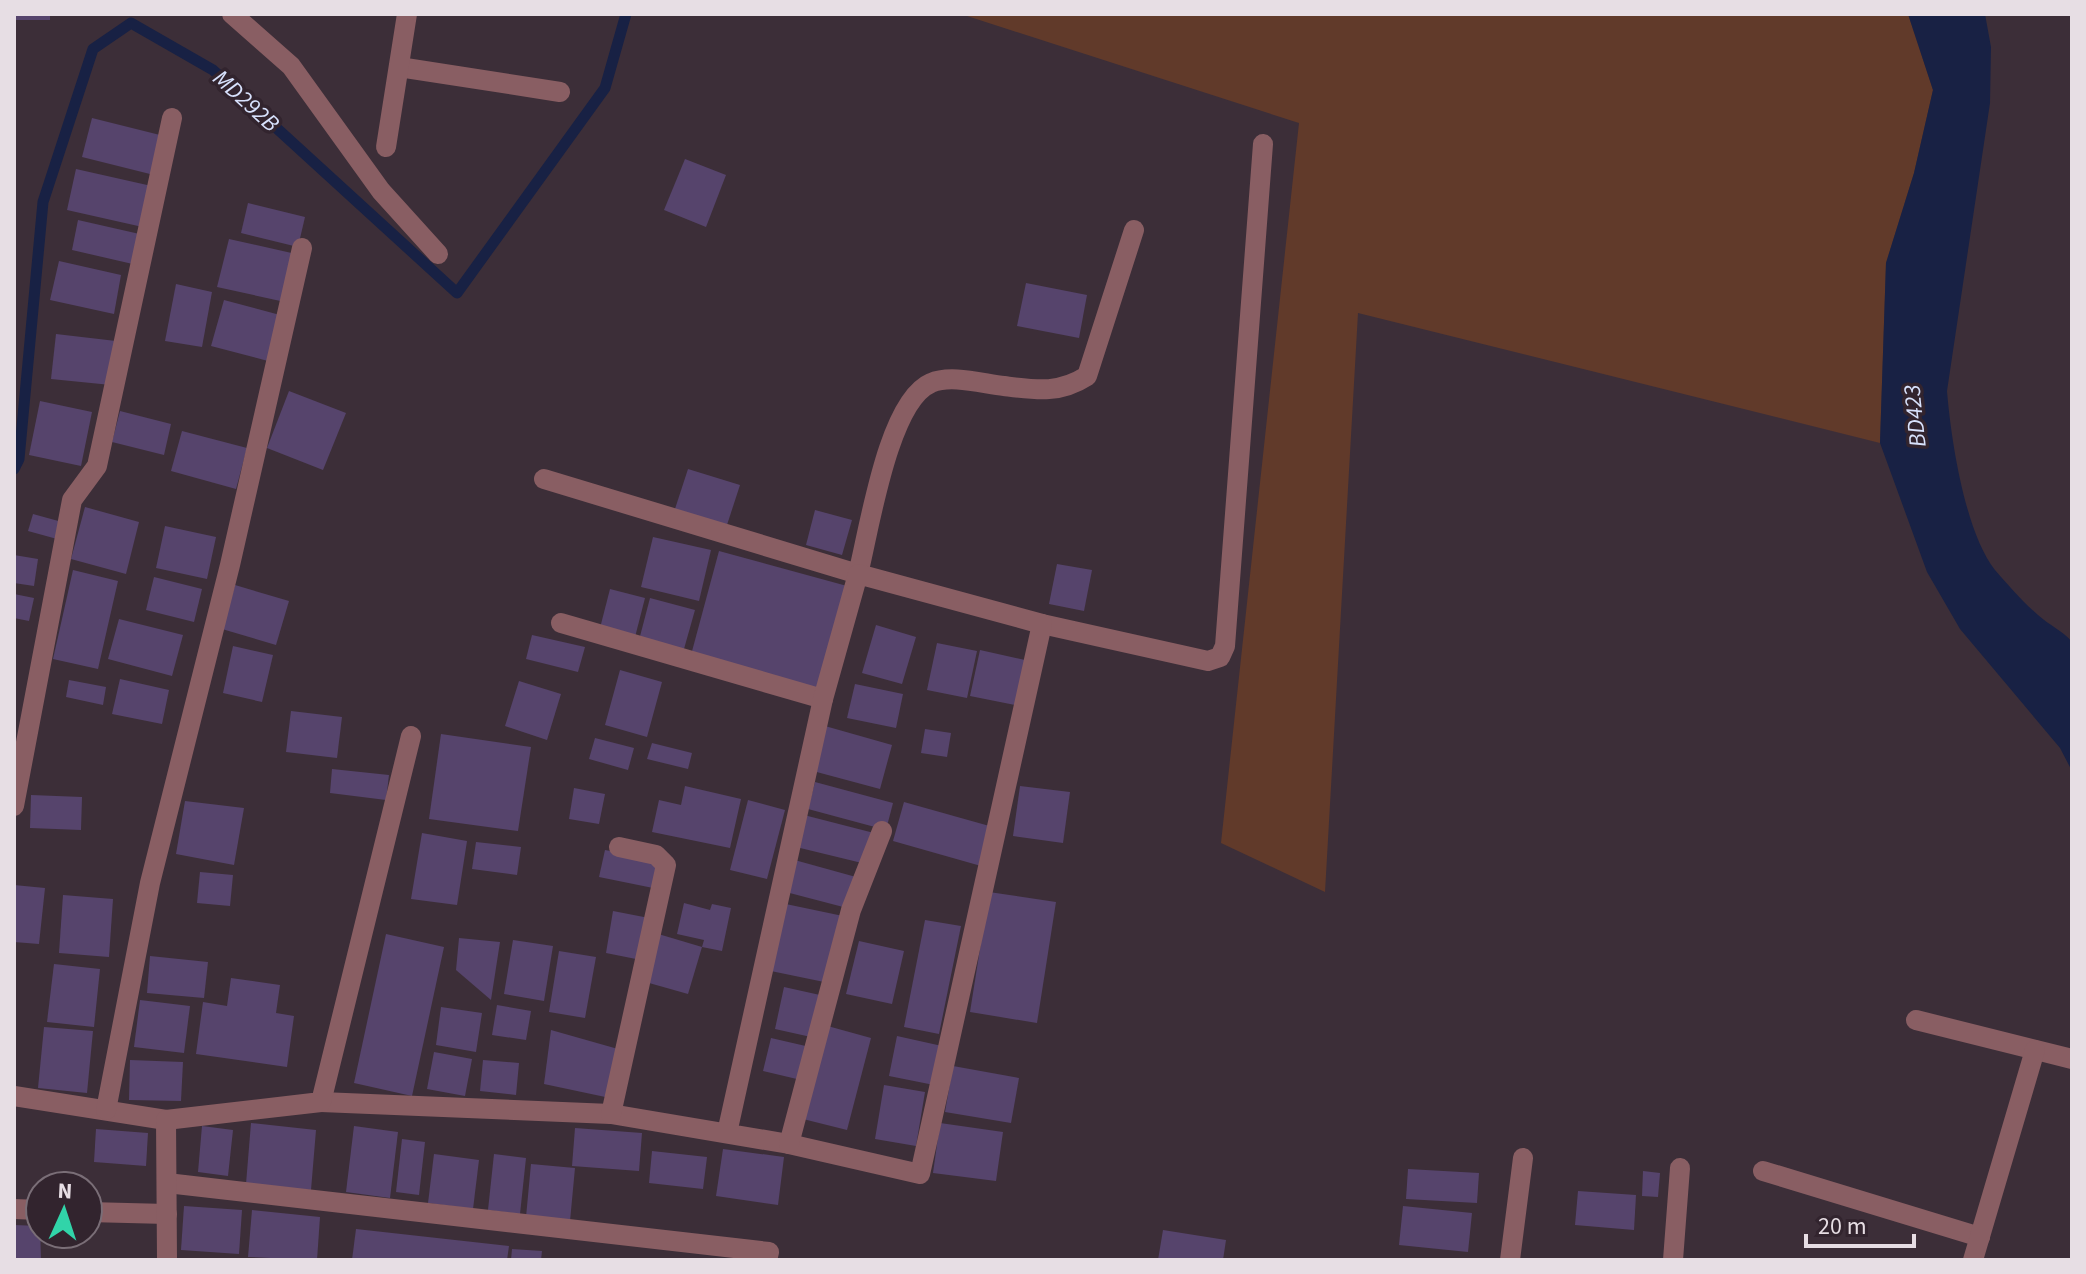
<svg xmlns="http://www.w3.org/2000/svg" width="2086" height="1274" viewBox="0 0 2086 1274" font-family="'Source Sans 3',sans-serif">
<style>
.green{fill:#613a2a}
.water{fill:#182144}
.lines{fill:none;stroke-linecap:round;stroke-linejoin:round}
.stream{stroke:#182144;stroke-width:11}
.building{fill:#56446c}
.minor{stroke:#895e63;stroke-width:20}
.labels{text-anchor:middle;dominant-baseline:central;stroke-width:7;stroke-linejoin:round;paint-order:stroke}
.water-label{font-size:24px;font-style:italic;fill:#d8e2fd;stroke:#32242e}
</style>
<rect width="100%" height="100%" fill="#3c2e38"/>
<path class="green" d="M961 14H1908L1933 90 1914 173 1886 263 1880 443 1358 313 1325 892 1221 843 1299 123Z"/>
<path class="water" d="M1908 14H1985L1991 47 1990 103 1947 391C1951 440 1965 532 1995 570 2008 585 2023 602 2038 615 2049 625 2063 631 2072 642V771L2060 748 1960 629 1927 572 1880 443 1886 263 1914 173 1933 90Z"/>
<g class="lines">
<path class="stream" d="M14 469 19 459 43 202 93 49 131 23 213 70 457 293 605 88 626 14"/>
</g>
<g class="building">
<rect x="14" y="14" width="36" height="6"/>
<path d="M92 118 164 136 154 175 82 157Z"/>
<path d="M685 159 726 175 706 227 664 210Z"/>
<path d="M76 169 156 187 147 228 67 210Z"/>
<path d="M248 203 305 217 298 247 241 233Z"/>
<path d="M78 220 144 235 137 265 72 250Z"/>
<path d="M229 239 296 254 285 302 217 287Z"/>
<path d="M59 261 121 275 114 314 50 300Z"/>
<path d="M1026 283 1087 295 1079 338 1017 326Z"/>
<path d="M176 284 212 292 202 347 165 341Z"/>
<path d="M224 300 280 315 268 361 211 346Z"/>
<path d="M56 334 116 341 111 385 51 379Z"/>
<path d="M289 391 346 413 323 470 267 448Z"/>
<path d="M40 401 92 412 81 466 29 455Z"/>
<path d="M120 411 171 424 164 455 112 442Z"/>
<path d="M182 431 247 448 236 489 171 471Z"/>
<path d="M688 469 740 485 726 528 674 512Z"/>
<path d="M85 507 139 522 126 574 71 559Z"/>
<path d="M815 510 852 520 842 555 806 545Z"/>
<path d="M33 514 62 522 57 539 28 531Z"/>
<path d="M165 526 216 537 207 579 156 568Z"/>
<path d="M653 537 711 550 699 601 641 587Z"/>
<path d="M719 551 847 586 818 689 691 655Z"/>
<path d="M14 555 38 559 34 586 14 583Z"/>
<path d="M1057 564 1092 570 1084 611 1049 604Z"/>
<path d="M73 570 118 581 98 669 53 659Z"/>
<path d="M154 577 202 589 194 622 146 610Z"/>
<path d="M235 585 289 601 276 645 222 629Z"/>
<path d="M610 589 645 598 634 641 599 632Z"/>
<path d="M14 594 34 598 29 621 14 618Z"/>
<path d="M650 598 695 610 682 656 638 644Z"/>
<path d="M119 619 183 635 172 676 108 659Z"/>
<path d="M876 625 916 637 902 684 862 673Z"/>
<path d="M532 635 585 647 578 672 526 659Z"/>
<path d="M937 643 977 651 967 698 927 690Z"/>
<path d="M233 646 273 655 262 702 223 693Z"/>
<path d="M980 650 1025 660 1015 705 970 696Z"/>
<path d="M620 670 662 682 647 737 605 725Z"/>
<path d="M120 679 169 690 162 724 112 714Z"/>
<path d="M69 680 106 687 103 705 66 697Z"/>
<path d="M519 681 561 694 547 740 505 726Z"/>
<path d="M855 684 903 694 896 728 847 718Z"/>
<path d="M291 711 342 717 337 758 286 752Z"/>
<path d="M825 726 892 745 880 789 813 771Z"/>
<path d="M925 729 951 733 947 757 921 753Z"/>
<path d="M441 734 531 747 518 831 429 819Z"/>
<path d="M595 738 634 748 628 770 589 759Z"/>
<path d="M652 743 692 753 688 769 647 759Z"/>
<path d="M332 769 389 775 386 800 330 793Z"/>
<path d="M815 782 893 803 886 830 808 809Z"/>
<path d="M685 786 741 799 730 848 652 832 659 800 681 805Z"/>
<path d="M1020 786 1070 792 1063 843 1013 836Z"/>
<path d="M574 788 605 794 599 824 569 819Z"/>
<path d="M31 795 82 797 81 830 30 828Z"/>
<path d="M748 800 785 810 767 879 730 870Z"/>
<path d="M185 801 244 808 234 865 176 854Z"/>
<path d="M904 802 993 827 981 866 893 841Z"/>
<path d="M800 814 874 833 866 864 792 846Z"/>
<path d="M422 833 467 841 457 905 411 899Z"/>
<path d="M476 842 521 847 517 875 472 869Z"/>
<path d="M605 850 663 861 658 889 599 877Z"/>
<path d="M791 859 856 877 847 908 782 891Z"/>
<path d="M200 872 233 875 230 906 197 903Z"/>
<path d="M14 885 45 888 39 944 14 942Z"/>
<path d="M989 892 1056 902 1037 1023 970 1012Z"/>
<path d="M63 895 113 899 109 957 59 953Z"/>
<path d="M684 903 710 910 712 904 731 908 722 951 702 947 704 940 677 934Z"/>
<path d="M781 903 843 916 829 983 766 970Z"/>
<path d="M613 911 649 918 641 960 606 953Z"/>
<path d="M925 920 961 926 939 1034 904 1027Z"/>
<path d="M655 933 702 947 688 994 642 981Z"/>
<path d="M386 934 444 947 412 1096 354 1083Z"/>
<path d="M459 938 500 942 491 1000 456 970Z"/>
<path d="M513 940 553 946 544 1001 504 994Z"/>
<path d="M859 941 904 951 892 1004 846 994Z"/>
<path d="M559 951 596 957 585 1018 549 1012Z"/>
<path d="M150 956 208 962 204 998 147 993Z"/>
<path d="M54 964 100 969 94 1027 47 1022Z"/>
<path d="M231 978 280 985 276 1013 294 1016 287 1067 196 1054 203 1002 227 1006Z"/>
<path d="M784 987 820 995 811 1037 775 1029Z"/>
<path d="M140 1000 190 1006 184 1053 134 1047Z"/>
<path d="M497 1005 531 1011 526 1040 492 1035Z"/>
<path d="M441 1007 482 1013 476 1052 436 1045Z"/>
<path d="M824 1025 871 1038 847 1130 799 1118Z"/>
<path d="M44 1027 93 1031 87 1093 38 1088Z"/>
<path d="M551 1030 618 1049 610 1098 544 1084Z"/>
<path d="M897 1036 942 1046 934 1085 889 1076Z"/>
<path d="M771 1038 810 1047 801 1080 763 1071Z"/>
<path d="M434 1052 472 1059 465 1096 427 1089Z"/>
<path d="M130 1060 183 1062 181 1101 129 1100Z"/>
<path d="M483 1060 519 1063 516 1095 480 1091Z"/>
<path d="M953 1066 1019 1078 1011 1123 945 1112Z"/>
<path d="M884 1085 925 1092 916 1146 875 1139Z"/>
<path d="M251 1123 316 1130 311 1190 246 1184Z"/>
<path d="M940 1123 1003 1132 996 1181 933 1173Z"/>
<path d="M202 1126 233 1130 228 1176 198 1172Z"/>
<path d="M354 1126 398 1132 390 1198 346 1192Z"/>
<path d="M575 1128 642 1133 639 1171 572 1166Z"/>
<path d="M96 1129 148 1133 146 1166 94 1162Z"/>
<path d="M402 1139 425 1142 419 1195 396 1192Z"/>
<path d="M723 1149 784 1157 778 1205 716 1196Z"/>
<path d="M652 1151 707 1157 703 1189 649 1183Z"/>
<path d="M434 1154 479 1160 473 1209 428 1203Z"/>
<path d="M494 1154 526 1158 520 1214 488 1210Z"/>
<path d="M531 1164 575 1168 570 1221 526 1217Z"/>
<path d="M1408 1169 1479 1173 1477 1203 1406 1199Z"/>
<path d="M1643 1171 1660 1173 1658 1197 1642 1196Z"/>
<path d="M1578 1191 1636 1195 1634 1230 1575 1225Z"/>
<path d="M184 1206 242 1210 239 1254 181 1250Z"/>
<path d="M1403 1206 1472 1213 1468 1252 1399 1245Z"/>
<path d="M252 1210 320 1217 317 1260 248 1257Z"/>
<path d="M14 1225 40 1226 41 1260H14Z"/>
<path d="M356 1229 509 1246 507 1260H352Z"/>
<path d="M1163 1230 1226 1240 1223 1260H1158Z"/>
<path d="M512 1249 542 1251 541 1260H511Z"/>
</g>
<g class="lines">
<g class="minor">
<path d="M232 14 291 66 381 191 438 254"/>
<path d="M399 67 560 92"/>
<path d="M386 147 407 14"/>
<path d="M544 479 858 574C869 531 888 401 931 383 951 374 984 384 1004 386 1036 390 1059 394 1087 376L1134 230"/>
<path d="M561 623 823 699"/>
<path d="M1042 624 1208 661 1220 657 1225 646 1263 144"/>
<path d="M14 806 72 500 97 466 172 118"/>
<path d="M1916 1020 2072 1059"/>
<path d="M14 1096 166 1120"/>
<path d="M321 1102 611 1114 789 1144 920 1174 1042 624 858 574 823 699 727 1133"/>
<path d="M106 1110 150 883 230 565 302 248"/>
<path d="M611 1114 666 865 656 855 619 847"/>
<path d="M789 1144 851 910 882 831"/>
<path d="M1763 1171 1980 1237"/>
<path d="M167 1183 769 1252 767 1260"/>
<path d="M14 1209 40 1210"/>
<path d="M88 1212 167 1214"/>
<path d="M167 1260 166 1120 321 1102 411 736"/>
<path d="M1510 1260 1523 1158"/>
<path d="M1673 1260 1680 1168"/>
<path d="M1973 1260 2035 1050"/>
</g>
</g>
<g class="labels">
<g class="water-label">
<text transform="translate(246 101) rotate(42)">MD292B</text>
<text transform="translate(1915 416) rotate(-96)">BD423</text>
</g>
</g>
<rect width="2086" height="1274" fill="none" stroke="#e7dee4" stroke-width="32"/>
<g transform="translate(64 1210) rotate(3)"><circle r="38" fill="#32242e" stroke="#7a6e77" stroke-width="2"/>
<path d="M0-6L14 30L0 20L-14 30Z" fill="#31d4a9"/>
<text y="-12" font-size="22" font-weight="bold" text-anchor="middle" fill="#e7dee4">N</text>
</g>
<path d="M1806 1234v12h108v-12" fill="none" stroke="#e7dee4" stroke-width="4"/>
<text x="1818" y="1234" font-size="24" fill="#e7dee4" stroke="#32242e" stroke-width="6" paint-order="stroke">20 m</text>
</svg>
